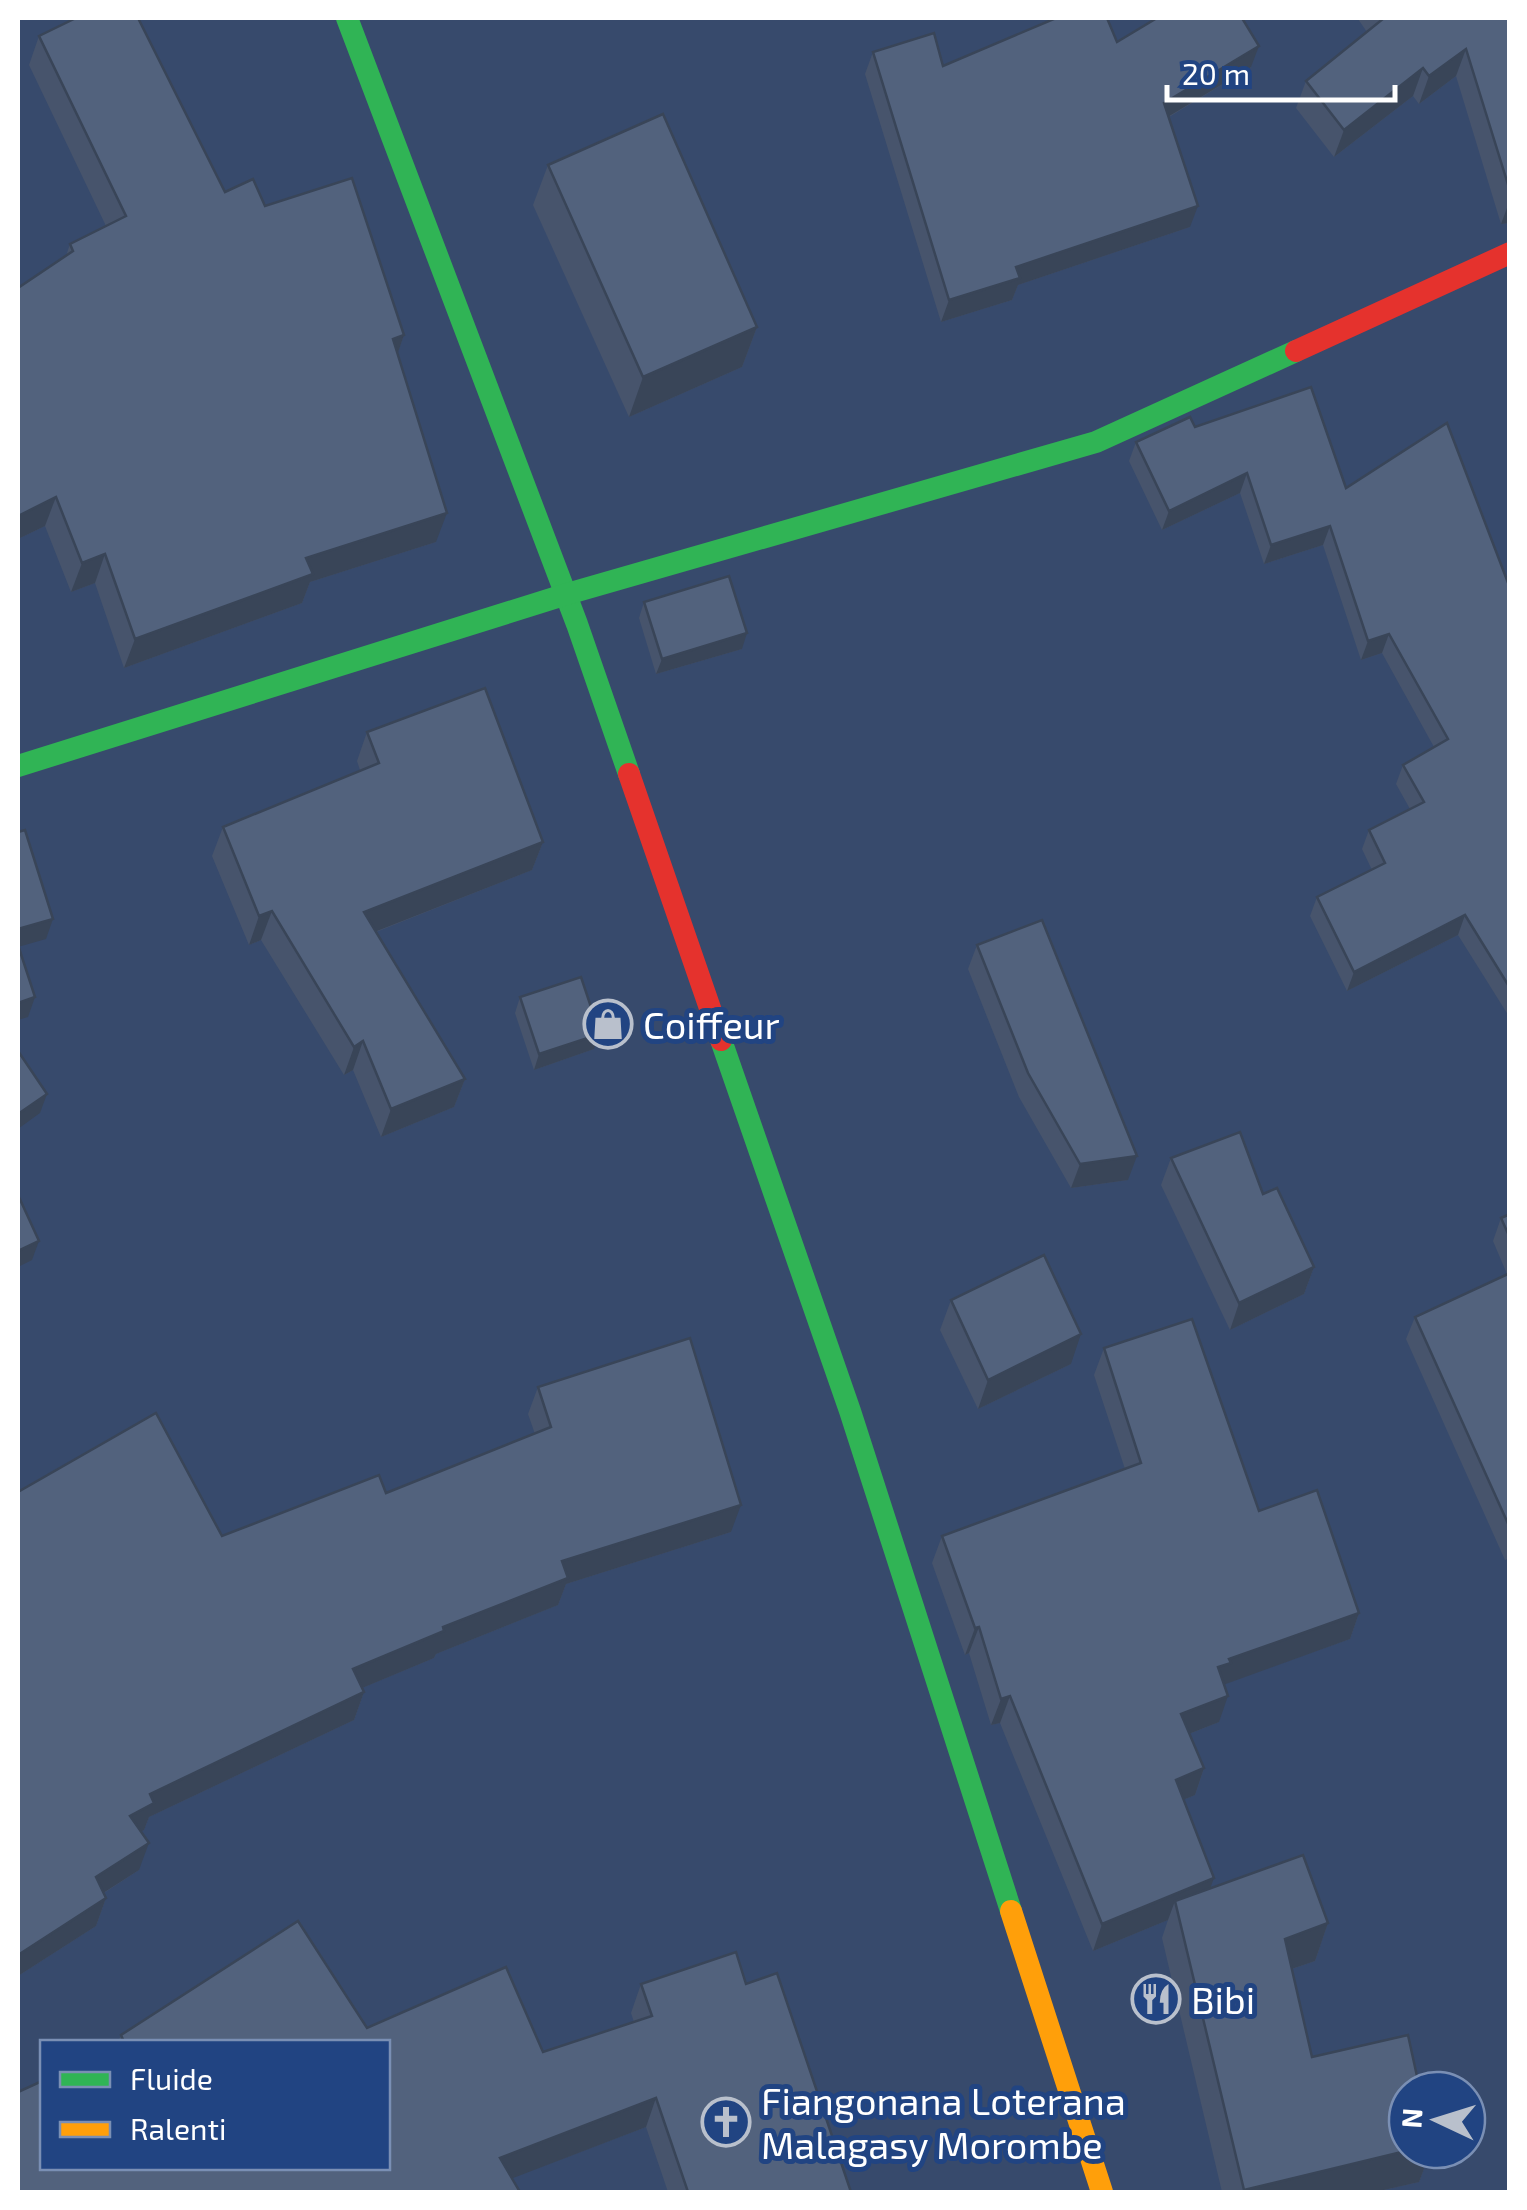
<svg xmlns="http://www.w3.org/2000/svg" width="1527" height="2210" viewBox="0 0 1527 2210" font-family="'Exo 2',sans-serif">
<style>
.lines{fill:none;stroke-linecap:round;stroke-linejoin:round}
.fast{stroke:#30b455;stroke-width:22}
.slow{stroke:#ff9f0a;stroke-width:22}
.jam{stroke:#e5322d;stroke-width:22}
.wall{fill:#47546c}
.shaded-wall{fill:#394558}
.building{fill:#52627d;stroke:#394558;stroke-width:2.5}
.labels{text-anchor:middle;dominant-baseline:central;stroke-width:10;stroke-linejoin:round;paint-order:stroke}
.poi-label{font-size:38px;fill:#fff;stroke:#214482;text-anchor:start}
</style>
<rect width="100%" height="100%" fill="#374a6c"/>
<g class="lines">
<g class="fast">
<path d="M347 18 577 624 629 774"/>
<path d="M18 766 567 594 1096 442 1296 351"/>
<path d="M721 1040 850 1411 1011 1911"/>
</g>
<path class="slow" d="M1011 1911 1102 2192"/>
<g class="jam">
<path d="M1296 351 1510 253"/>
<path d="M629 774 721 1040"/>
</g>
</g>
<g class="wall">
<path d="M1359 18H1510V223L1501 224 1456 76 1419 104 1413 96 1334 157 1296 108 1306 81 1367 32 1358 19Z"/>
<path d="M39 36 225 192 265 206 404 335 397 354 436 542 310 582 302 603 124 668 95 583 71 592 45 526 18 539V288L66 256 70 244 106 226 29 65Z"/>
<path d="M1117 42 1251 67 1169 117 1190 227 1018 285 1012 300 941 322 865 74 873 52 943 66Z"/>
<path d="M548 165 757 327 742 367 629 417 533 205Z"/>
<path d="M1195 427 1346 488 1510 588V1018L1458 935 1347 991 1310 916 1317 897 1372 870 1362 849 1369 830 1410 809 1396 784 1403 765 1434 747 1382 653 1361 660 1323 545 1264 564 1240 493 1162 530 1129 461 1136 442Z"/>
<path d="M644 602 742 649 656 674 639 618Z"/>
<path d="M367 732 543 842 532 870 376 932 465 1079 454 1107 381 1137 353 1070 344 1075 261 940 249 945 212 856 223 827 360 770 357 761Z"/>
<path d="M977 945 1128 1180 1071 1188 1019 1097 968 969Z"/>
<path d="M520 997 594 1049 534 1070 515 1013Z"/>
<path d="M1171 1158 1263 1194 1314 1267 1304 1294 1230 1330 1161 1185Z"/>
<path d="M1510 1214V1558L1505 1560 1406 1339 1415 1317 1507 1274 1493 1241 1501 1218Z"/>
<path d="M951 1300 1071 1364 978 1409 940 1330Z"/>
<path d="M1104 1348 1259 1511 1359 1613 1350 1639 1224 1684 1219 1722 1189 1734 1204 1768 1195 1795 1183 1800 1210 1888 1328 1923 1315 1961 1292 1969 1312 2057 1407 2150H1431L1419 2182 1375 2192H1222L1162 1938 1168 1920 1093 1951 1000 1723 991 1725 969 1653 965 1655 932 1563 942 1536 1125 1469 1094 1375Z"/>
<path d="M538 1387 731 1532 566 1584 558 1605 436 1654 434 1658 362 1688 364 1692 354 1720 149 1817 144 1830 141 1832 139 1870 104 1893 106 1898 96 1926 18 1976V1492L222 1536 386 1493 535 1434 528 1414Z"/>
<path d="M641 1984H746L851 2192H668L646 2127 512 2178 388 2042H118L121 2035 367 2028 543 2052 634 2022 631 2013Z"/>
</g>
<g class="shaded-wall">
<path d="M1259 46 1251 67 1156 124 1164 103Z"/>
<path d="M1466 49 1456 76 1419 104 1429 76Z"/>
<path d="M1423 68 1413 96 1334 157 1344 130Z"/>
<path d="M1510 200V223L1501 224Z"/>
<path d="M1198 206 1190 227 1018 285 1012 300 941 322 949 300 1016 267Z"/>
<path d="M757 327 742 367 629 417 643 377Z"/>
<path d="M404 335 394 364 393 339Z"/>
<path d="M1247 473 1240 493 1162 530 1169 511Z"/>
<path d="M56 497 45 526 18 539V516Z"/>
<path d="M447 513 436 542 310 582 302 603 124 668 135 639 306 558Z"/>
<path d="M1330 526 1323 545 1264 564 1271 545Z"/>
<path d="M105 554 95 583 71 592 82 563Z"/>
<path d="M747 633 742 649 656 674 662 659Z"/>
<path d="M1389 634 1382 653 1361 660 1368 641Z"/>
<path d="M543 842 532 870 354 940 364 912Z"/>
<path d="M272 911 261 940 249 945 259 916Z"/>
<path d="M1465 915 1458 935 1347 991 1354 972Z"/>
<path d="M53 919 46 939 18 947V929Z"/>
<path d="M35 997 28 1017 18 1020V1003Z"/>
<path d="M600 1034 594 1049 534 1070 539 1054Z"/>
<path d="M363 1041 353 1070 344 1075 354 1047Z"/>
<path d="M465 1079 454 1107 381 1137 391 1109Z"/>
<path d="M47 1094 40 1113 18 1129V1114Z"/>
<path d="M1137 1156 1128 1180 1071 1188 1080 1164Z"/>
<path d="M39 1241 32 1260 18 1267V1251Z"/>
<path d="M1314 1267 1304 1294 1230 1330 1239 1303Z"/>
<path d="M1081 1334 1071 1364 978 1409 988 1380Z"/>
<path d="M741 1505 731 1532 566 1584 558 1605 436 1654 434 1658 343 1696 353 1669 443 1627 562 1561Z"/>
<path d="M1359 1613 1350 1639 1223 1685 1218 1667 1229 1659Z"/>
<path d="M979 1627 969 1653 965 1655 975 1628Z"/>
<path d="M364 1692 354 1720 149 1817 144 1830 120 1843 130 1816 150 1794Z"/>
<path d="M1010 1696 1000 1723 991 1725 1001 1699Z"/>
<path d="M1228 1696 1219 1722 1171 1741 1181 1714Z"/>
<path d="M1204 1768 1195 1795 1166 1807 1176 1780Z"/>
<path d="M149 1843 139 1870 86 1904 96 1877Z"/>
<path d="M1214 1878 1204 1905 1175 1901 1168 1920 1093 1951 1102 1924Z"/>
<path d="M106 1898 96 1926 18 1976V1955Z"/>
<path d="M1328 1923 1315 1961 1271 1976 1285 1939Z"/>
<path d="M656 2098 646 2127 490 2187 500 2158Z"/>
<path d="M1410 2150H1431L1419 2182 1375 2192H1243L1244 2190Z"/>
</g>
<g class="building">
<path d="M76 18H138L225 192 253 179 265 206 352 178 404 335 393 339 447 513 306 558 313 574 135 639 105 554 82 563 56 497 18 516V288L73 251 70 244 126 216 39 36Z"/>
<path d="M1056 18H1107L1117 42 1157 18H1242L1259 46 1164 103 1198 206 1016 267 1020 278 949 300 873 52 934 33 943 66Z"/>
<path d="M1384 18H1510V191L1466 49 1429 76 1423 68 1344 130 1306 81Z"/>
<path d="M663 114 757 327 643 377 548 165Z"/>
<path d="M1311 387 1346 488 1447 423 1510 588V988L1465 915 1354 972 1317 897 1385 863 1369 830 1424 802 1403 765 1448 739 1389 634 1368 641 1330 526 1271 545 1247 473 1169 511 1136 442 1190 417 1195 427Z"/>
<path d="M729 576 747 633 662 659 644 602Z"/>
<path d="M485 688 543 842 364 912 465 1079 391 1109 363 1041 354 1047 272 911 259 916 223 827 379 763 367 732Z"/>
<path d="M25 830 53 919 18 929V832Z"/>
<path d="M1042 920 1137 1156 1080 1164 1028 1073 977 945Z"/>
<path d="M18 945 35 997 18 1003Z"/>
<path d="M581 977 600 1034 539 1054 520 997Z"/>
<path d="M18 1051 47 1094 18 1114Z"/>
<path d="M1240 1132 1263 1194 1277 1188 1314 1267 1239 1303 1171 1158Z"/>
<path d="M18 1195 39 1241 18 1251Z"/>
<path d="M1510 1214V1238L1501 1218Z"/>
<path d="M1044 1255 1081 1334 988 1380 951 1300Z"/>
<path d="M1510 1273V1528L1415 1317Z"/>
<path d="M1192 1319 1259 1511 1317 1490 1359 1613 1229 1659 1231 1663 1218 1667 1228 1696 1181 1714 1204 1768 1176 1780 1214 1878 1102 1924 1010 1696 1001 1699 979 1627 975 1628 942 1536 1141 1463 1104 1348Z"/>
<path d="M690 1338 741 1505 562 1561 568 1578 443 1627 444 1631 353 1669 364 1692 150 1794 154 1803 130 1816 149 1843 96 1877 106 1898 18 1955V1492L156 1413 222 1536 379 1475 386 1493 551 1427 538 1387Z"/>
<path d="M1303 1855 1328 1923 1285 1939 1312 2057 1408 2035 1420 2090H1407V2150H1410L1244 2190 1175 1901Z"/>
<path d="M298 1921 367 2028 506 1967 543 2052 652 2016 641 1984 736 1952 746 1984 777 1973 851 2192H688L656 2098 500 2158 520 2192H18V2092L42 2081V2168H388V2042H124L121 2035Z"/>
</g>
<defs>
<g id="shop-ring" transform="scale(2.5)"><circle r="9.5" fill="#214482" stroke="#b9c0cc" stroke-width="1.5"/><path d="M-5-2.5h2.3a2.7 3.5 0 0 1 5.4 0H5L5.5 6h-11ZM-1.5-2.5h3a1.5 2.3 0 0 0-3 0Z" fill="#b9c0cc"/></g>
<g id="restaurant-ring" transform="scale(2.5)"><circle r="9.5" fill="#214482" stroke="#b9c0cc" stroke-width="1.5"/><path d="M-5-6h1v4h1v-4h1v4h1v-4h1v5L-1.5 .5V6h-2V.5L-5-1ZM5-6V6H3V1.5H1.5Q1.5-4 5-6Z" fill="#b9c0cc"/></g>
<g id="church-ring" transform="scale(2.5)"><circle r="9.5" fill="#214482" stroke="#b9c0cc" stroke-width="1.5"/><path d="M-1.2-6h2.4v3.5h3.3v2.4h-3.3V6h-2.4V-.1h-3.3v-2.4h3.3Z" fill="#b9c0cc"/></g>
</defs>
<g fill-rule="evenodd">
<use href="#shop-ring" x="608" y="1024"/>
<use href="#restaurant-ring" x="1156" y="1999"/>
<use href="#church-ring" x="726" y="2122"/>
</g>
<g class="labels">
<g class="poi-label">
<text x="643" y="1024">Coiffeur</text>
<text x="1191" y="1999">Bibi</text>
<text x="761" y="2100">Fiangonana Loterana<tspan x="761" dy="44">Malagasy Morombe</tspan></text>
</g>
</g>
<rect width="1527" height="2210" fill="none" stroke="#ffffff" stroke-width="40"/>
<rect x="40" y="2040" width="350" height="130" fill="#214482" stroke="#7a8fb4" stroke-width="2.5"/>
<rect x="60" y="2072" width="50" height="15" fill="#30b455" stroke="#7a8fb4" stroke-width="2.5"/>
<text x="130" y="2090" font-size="30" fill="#ffffff">Fluide</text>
<rect x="60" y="2122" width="50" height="15" fill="#ff9f0a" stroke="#7a8fb4" stroke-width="2.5"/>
<text x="130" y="2140" font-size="30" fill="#ffffff">Ralenti</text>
<g transform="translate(1437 2120) rotate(274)"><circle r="48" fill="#214482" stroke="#7a8fb4" stroke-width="2.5"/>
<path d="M0-8L18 38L0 25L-18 38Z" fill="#b9c0cc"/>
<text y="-15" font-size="28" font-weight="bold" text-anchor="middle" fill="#ffffff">N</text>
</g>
<path d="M1167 85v15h228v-15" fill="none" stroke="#ffffff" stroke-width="5"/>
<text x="1182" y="85" font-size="30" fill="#ffffff" stroke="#214482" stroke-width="8" paint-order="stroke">20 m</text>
</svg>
